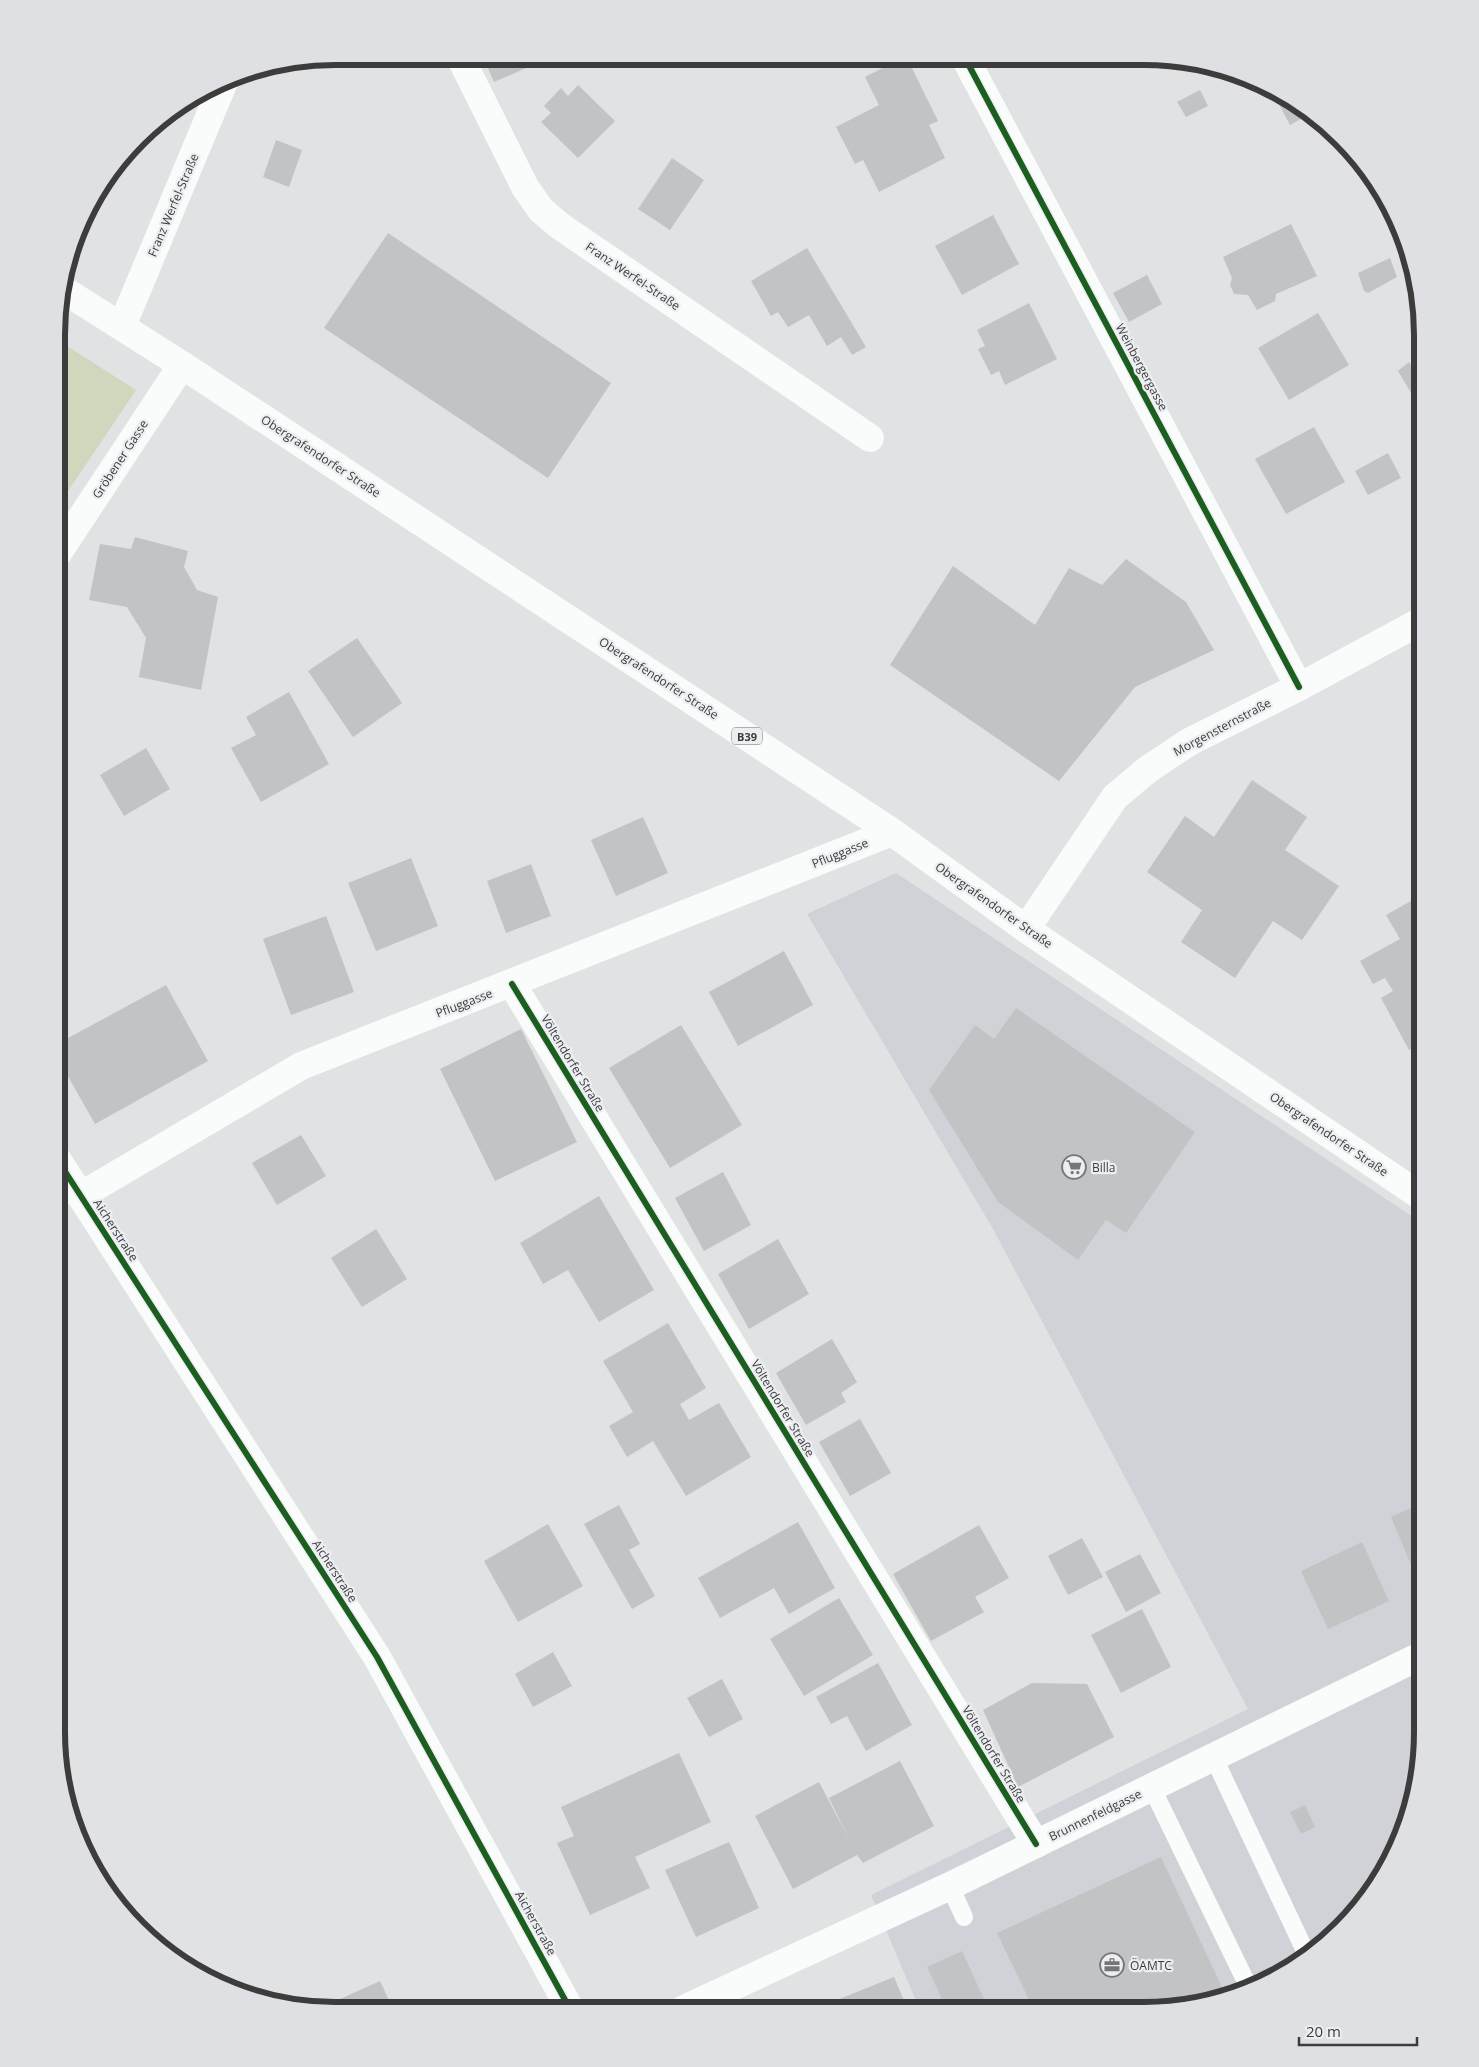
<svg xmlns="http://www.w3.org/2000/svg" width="1479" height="2067" viewBox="0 0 1479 2067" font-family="'Open Sans',sans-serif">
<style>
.built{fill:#d1d2d8}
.green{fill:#d0d7bc}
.building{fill:#c2c3c4}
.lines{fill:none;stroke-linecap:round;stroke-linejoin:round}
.service{stroke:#fafbfb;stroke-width:18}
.minor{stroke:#fafbfb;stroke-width:28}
.primary{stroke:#fafbfb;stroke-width:28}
.cycleway-casing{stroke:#edeef1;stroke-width:9}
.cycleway{stroke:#1b5e20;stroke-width:6}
.labels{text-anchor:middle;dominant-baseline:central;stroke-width:4.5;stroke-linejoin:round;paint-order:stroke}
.shield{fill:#edeef1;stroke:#717173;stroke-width:1}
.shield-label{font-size:11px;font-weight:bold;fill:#3c3c3d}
.street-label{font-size:12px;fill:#3c3c3d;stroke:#edeef1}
.poi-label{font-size:12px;fill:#3c3c3d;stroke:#edeef1;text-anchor:start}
.rim{fill:none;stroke:#3c3c3d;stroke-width:6}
</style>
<rect width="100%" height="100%" fill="#e1e2e3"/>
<path class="built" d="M896 873 1422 1223V1751L1408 1822 1376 1887 1328 1942 1267 1982 1199 2005 1144 2011 920 2010 871 1895 1248 1709 993 1229 807 914Z"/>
<path class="green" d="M59 341 136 390 58 506Z"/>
<g class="building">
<path d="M483 57H549V58L494 82Z"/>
<path d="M902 58H907L938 121 929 125 945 158 879 192 863 160 855 164 836 127 879 105 865 77Z"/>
<path d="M578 85 615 121 578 158 541 122 551 113 544 106 561 88 568 96Z"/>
<path d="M1200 90 1208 106 1186 117 1177 102Z"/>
<path d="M1276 92 1294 102 1312 113 1290 125 1273 93Z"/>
<path d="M276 140 302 150 289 187 263 177Z"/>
<path d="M672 158 704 180 670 230 638 209Z"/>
<path d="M993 215 1019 264 962 295 935 246Z"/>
<path d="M1291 224 1317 276 1276 294 1275 301 1257 310 1248 295 1234 294 1230 285 1232 278 1223 257Z"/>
<path d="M388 233 611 383 548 478 324 328Z"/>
<path d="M807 248 866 347 852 355 841 337 827 346 809 315 788 327 778 312 771 316 751 281Z"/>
<path d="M1390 258 1397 277 1368 293 1364 291 1358 273Z"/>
<path d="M1147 275 1162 304 1129 322 1113 293Z"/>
<path d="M1029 303 1057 359 1005 385 999 371 991 375 978 349 985 346 977 330Z"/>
<path d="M1318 313 1349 365 1289 400 1258 348Z"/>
<path d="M1409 362 1423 383V413L1398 371Z"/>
<path d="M1314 427 1345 482 1286 514 1255 459Z"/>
<path d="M1388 453 1401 478 1368 495 1355 471Z"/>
<path d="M135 537 188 551 184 567 197 590 218 597 201 690 139 677 146 638 127 607 89 600 100 544 131 549Z"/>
<path d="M1126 559 1186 602 1214 650 1135 687 1059 781 890 665 953 566 1035 625 1069 568 1102 585Z"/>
<path d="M357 638 402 703 353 737 308 671Z"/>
<path d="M289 692 329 764 261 802 231 748 256 735 246 717Z"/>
<path d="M146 748 170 789 124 816 100 775Z"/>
<path d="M1252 780 1307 817 1285 850 1339 886 1302 940 1273 921 1235 978 1181 942 1202 910 1147 872 1185 816 1214 837Z"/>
<path d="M643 817 668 873 616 896 591 840Z"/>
<path d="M411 858 438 926 376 951 348 883Z"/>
<path d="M531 864 551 916 506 933 487 881Z"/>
<path d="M1418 897 1422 905V959L1413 964 1420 977 1422 975V1043L1409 1050 1381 998 1393 991 1385 978 1373 984 1360 961 1400 939 1386 915Z"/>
<path d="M326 916 354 992 291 1015 263 939Z"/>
<path d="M784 951 813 1005 738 1046 709 992Z"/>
<path d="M166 985 208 1061 95 1124 57 1057V1044Z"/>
<path d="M1016 1008 1195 1132 1126 1233 1106 1220 1078 1260 998 1202 929 1090 975 1025 994 1039Z"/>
<path d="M681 1025 742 1125 670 1168 609 1068Z"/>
<path d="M521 1029 577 1142 495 1181 440 1069Z"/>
<path d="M301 1135 326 1176 277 1205 252 1163Z"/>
<path d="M723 1172 751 1225 704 1251 675 1198Z"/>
<path d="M599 1196 654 1290 599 1322 568 1270 543 1284 520 1243Z"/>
<path d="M376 1229 407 1279 362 1307 331 1258Z"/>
<path d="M778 1239 809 1294 749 1329 718 1274Z"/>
<path d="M668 1323 706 1388 680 1404 689 1420 719 1403 751 1457 686 1496 653 1441 627 1457 609 1426 633 1412 603 1361Z"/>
<path d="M832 1339 857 1382 841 1393 846 1402 806 1425 776 1373Z"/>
<path d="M860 1419 891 1473 850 1496 819 1442Z"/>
<path d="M1422 1503V1568L1414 1572 1391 1517Z"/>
<path d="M619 1505 640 1544 629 1550 655 1596 632 1609 584 1524Z"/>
<path d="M798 1522 835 1588 789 1614 774 1588 720 1618 698 1578Z"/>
<path d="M548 1524 583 1586 518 1622 484 1561Z"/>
<path d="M979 1525 1009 1578 975 1597 984 1612 931 1641 893 1574Z"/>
<path d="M1082 1538 1103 1577 1068 1595 1048 1556Z"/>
<path d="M1362 1542 1389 1601 1328 1629 1301 1571Z"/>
<path d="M1140 1554 1161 1593 1126 1612 1105 1572Z"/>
<path d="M839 1598 873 1655 804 1696 770 1639Z"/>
<path d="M1142 1609 1171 1667 1121 1693 1091 1635Z"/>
<path d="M553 1652 572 1686 533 1707 515 1674Z"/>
<path d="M878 1663 912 1725 866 1751 847 1716 831 1724 816 1697Z"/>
<path d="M722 1679 743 1719 709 1737 687 1698Z"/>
<path d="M1032 1683 1087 1684 1114 1737 1018 1787 983 1710Z"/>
<path d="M679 1753 711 1822 635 1857 650 1888 590 1915 557 1843 574 1836 561 1807Z"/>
<path d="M900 1761 934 1826 863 1863 857 1855 793 1889 755 1816 819 1782 849 1839 829 1798Z"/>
<path d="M1305 1805 1315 1827 1301 1834 1290 1812Z"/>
<path d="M729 1842 759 1908 696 1937 665 1870Z"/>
<path d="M1161 1857 1226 1996 1199 2005 1144 2011 1034 2010 997 1933Z"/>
<path d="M962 1951 989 2010H947L927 1967Z"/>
<path d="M894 1977 908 2010H835L832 2002Z"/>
<path d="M380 1981 393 2009 320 2008Z"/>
</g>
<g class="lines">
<g class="service">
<path d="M1214 1758 1307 1955"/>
<path d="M1152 1788 1249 1988"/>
<path d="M950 1886 964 1917"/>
</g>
<g class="minor">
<path d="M460 57 525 187 541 210 560 226 870 438"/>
<path d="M965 58 1299 687"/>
<path d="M122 326 223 84"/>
<path d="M58 553 182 365"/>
<path d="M1026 929 1115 797 1147 770 1189 742 1299 687 1423 620"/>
<path d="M512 984 1036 1844"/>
<path d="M57 1159 377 1657 570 2009"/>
<path d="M80 1196 301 1066 892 832"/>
<path d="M684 2009 950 1886 1422 1655"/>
</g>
<path class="primary" d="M62 289 182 365 892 832 1026 929 1422 1197"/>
<g class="cycleway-casing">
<g id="cycleway">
<path d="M965 58 1299 687"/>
<path d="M512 984 1036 1844"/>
<path d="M57 1159 377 1657 570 2009"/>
</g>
</g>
<use href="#cycleway" class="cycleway"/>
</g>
<defs>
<g id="supermarket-ring" transform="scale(1.25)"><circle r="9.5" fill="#edeef1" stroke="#767677" stroke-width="1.5"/><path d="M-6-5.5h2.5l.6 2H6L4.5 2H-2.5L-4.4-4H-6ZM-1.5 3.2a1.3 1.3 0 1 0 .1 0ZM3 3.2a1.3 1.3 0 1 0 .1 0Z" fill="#767677"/></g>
<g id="office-ring" transform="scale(1.25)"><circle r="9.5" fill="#edeef1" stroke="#767677" stroke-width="1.5"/><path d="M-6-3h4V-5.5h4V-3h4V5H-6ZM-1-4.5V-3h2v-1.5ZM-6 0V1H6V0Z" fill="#767677"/></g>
</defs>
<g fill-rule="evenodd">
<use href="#supermarket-ring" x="1074" y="1167"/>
<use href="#office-ring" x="1112" y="1965"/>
</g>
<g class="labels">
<rect class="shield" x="732" y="727.5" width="30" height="17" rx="4"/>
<g class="shield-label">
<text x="747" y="736">B39</text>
</g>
<g class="street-label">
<text transform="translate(173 205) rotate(-67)">Franz Werfel-Straße</text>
<text transform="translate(633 276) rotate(34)">Franz Werfel-Straße</text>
<text transform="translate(1142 367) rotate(62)">Weinbergergasse</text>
<text transform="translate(321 456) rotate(33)">Obergrafendorfer Straße</text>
<text transform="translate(120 459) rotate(-57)">Gröbener Gasse</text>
<text transform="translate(659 678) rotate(33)">Obergrafendorfer Straße</text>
<text transform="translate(1222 727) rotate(-28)">Morgensternstraße</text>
<text transform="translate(840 853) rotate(-22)">Pfluggasse</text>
<text transform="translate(994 905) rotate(35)">Obergrafendorfer Straße</text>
<text transform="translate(464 1003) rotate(-21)">Pfluggasse</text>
<text transform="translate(573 1063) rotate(59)">Völtendorfer Straße</text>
<text transform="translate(1329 1134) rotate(34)">Obergrafendorfer Straße</text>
<text transform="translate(116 1230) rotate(57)">Aicherstraße</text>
<text transform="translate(783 1408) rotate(59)">Völtendorfer Straße</text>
<text transform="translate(335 1571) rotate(57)">Aicherstraße</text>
<text transform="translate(994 1754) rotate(59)">Völtendorfer Straße</text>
<text transform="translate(1095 1815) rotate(-26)">Brunnenfeldgasse</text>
<text transform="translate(536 1923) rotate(61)">Aicherstraße</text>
</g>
<g class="poi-label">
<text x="1092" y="1167">Billa</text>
<text x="1130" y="1965">ÖAMTC</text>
</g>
</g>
<path d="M0 0H1479V2067H0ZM335 65H1144A270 270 0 0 1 1414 335V1732A270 270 0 0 1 1144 2002H335A270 270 0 0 1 65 1732V335A270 270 0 0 1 335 65Z" fill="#dfe0e3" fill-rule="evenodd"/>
<path class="rim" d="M335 65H1144A270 270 0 0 1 1414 335V1732A270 270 0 0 1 1144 2002H335A270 270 0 0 1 65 1732V335A270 270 0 0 1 335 65Z"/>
<path d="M1299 2037v8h118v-8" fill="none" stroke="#3c3c3d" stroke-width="2.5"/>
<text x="1306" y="2037" font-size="15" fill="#3c3c3d" stroke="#edeef1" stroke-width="4" paint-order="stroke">20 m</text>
</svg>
